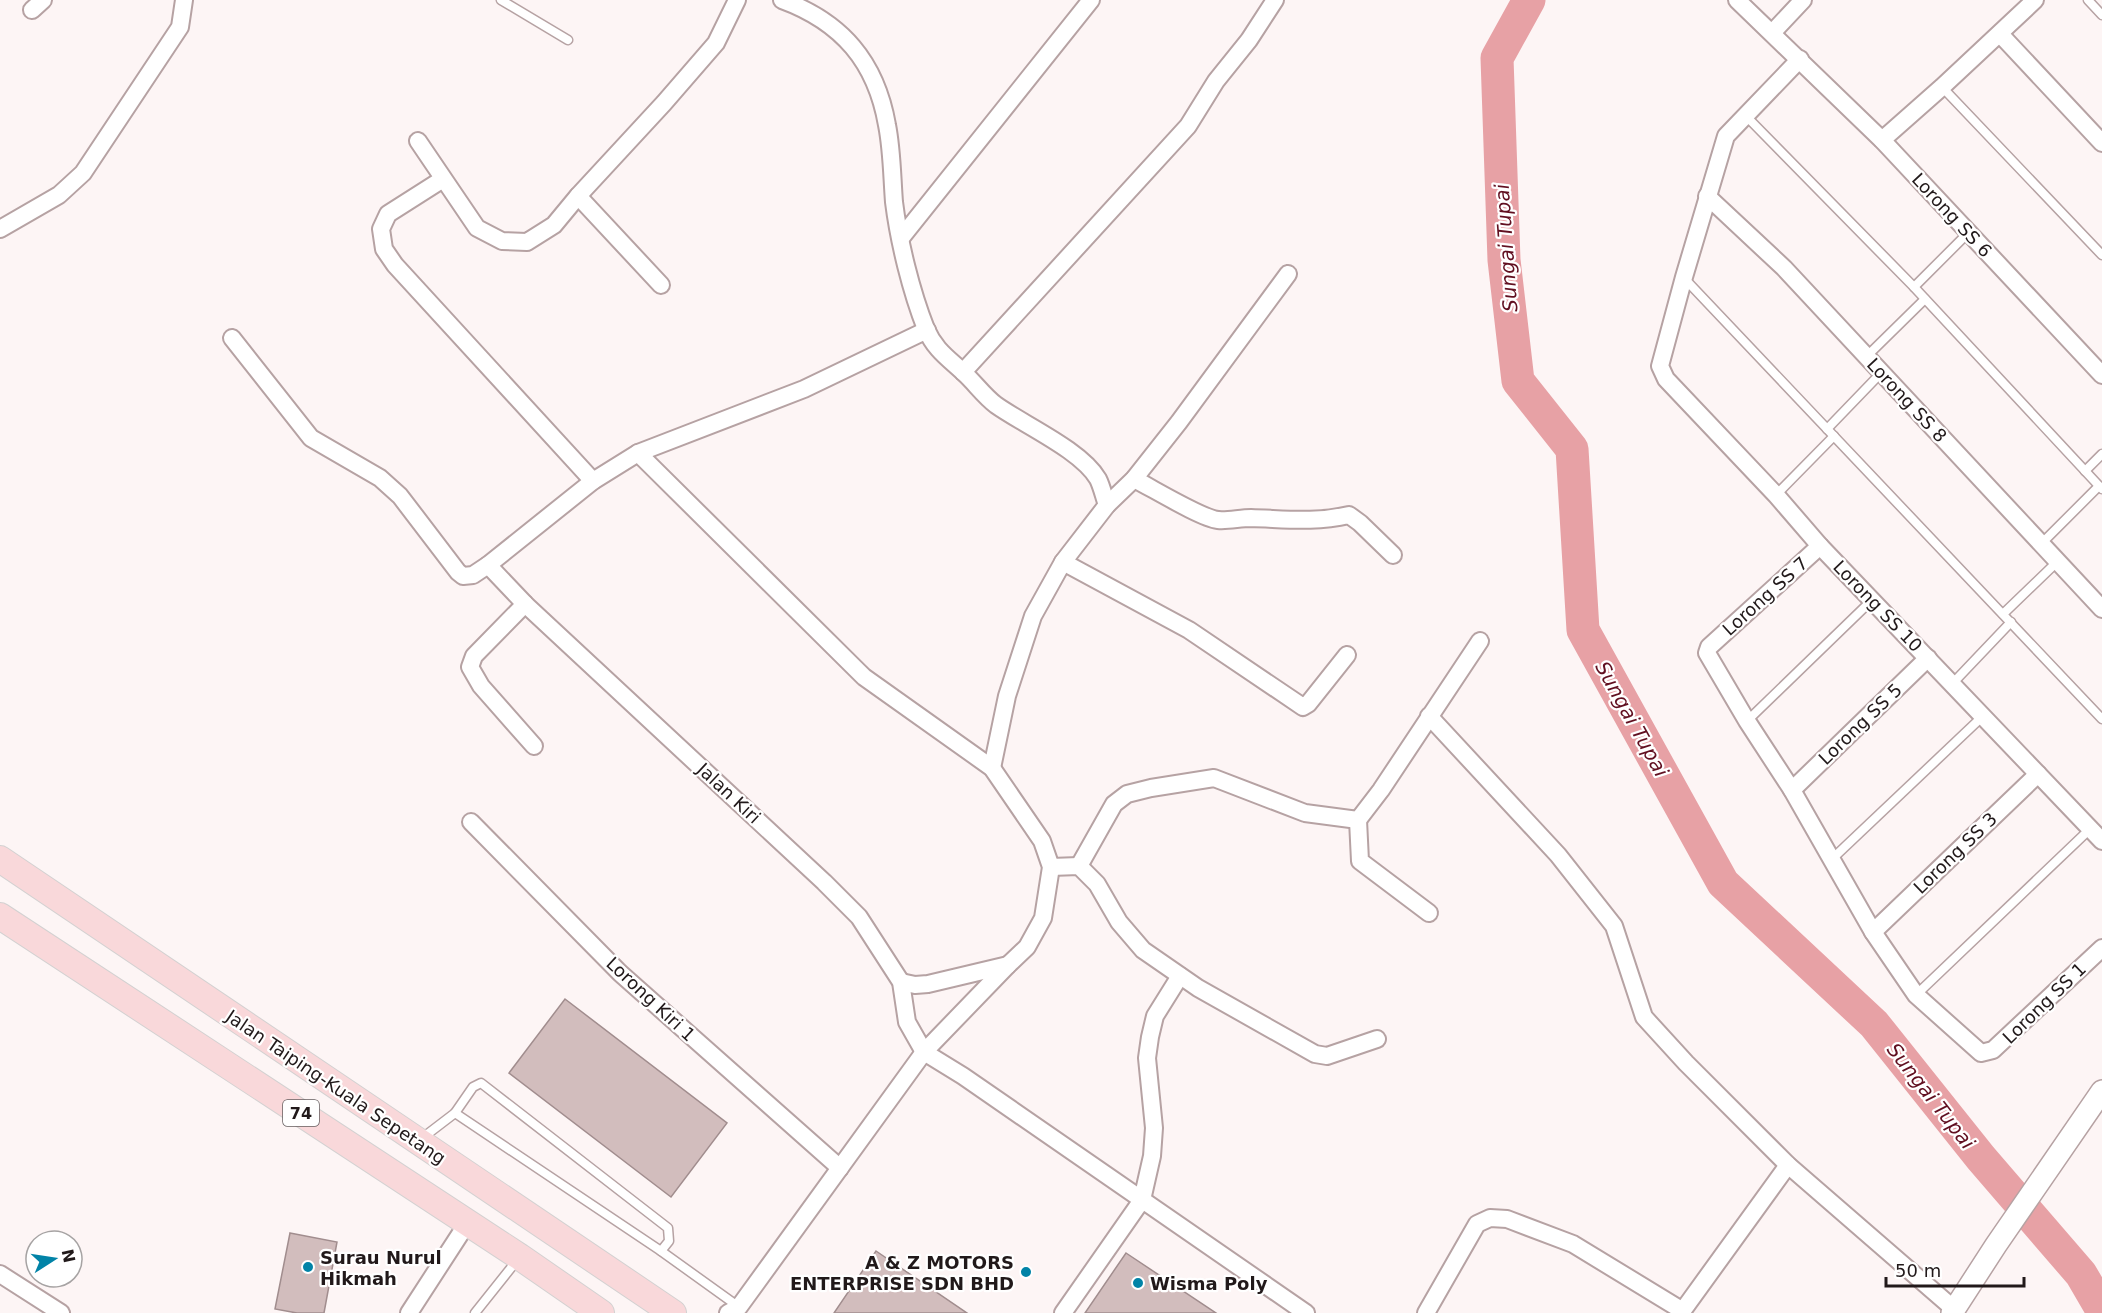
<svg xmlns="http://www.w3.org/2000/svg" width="2102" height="1313" viewBox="0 0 2102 1313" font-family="'DejaVu Sans',sans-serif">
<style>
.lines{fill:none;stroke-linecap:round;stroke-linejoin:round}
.river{stroke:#e7a1a5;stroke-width:33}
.building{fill:#d2bdbd;stroke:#a18d8e;stroke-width:1.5}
.service-casing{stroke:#b6a2a3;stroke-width:11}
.minor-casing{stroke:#b6a2a3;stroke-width:20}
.tertiary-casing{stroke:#b6a2a3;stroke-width:24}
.primary-casing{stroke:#d3d1d1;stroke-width:28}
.service{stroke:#fff;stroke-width:8}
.minor{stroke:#fff;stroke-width:16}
.tertiary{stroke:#fff;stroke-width:21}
.primary{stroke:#f9d8da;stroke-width:26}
.poi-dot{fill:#0183a7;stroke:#fff;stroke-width:2}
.labels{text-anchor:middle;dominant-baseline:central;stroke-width:4.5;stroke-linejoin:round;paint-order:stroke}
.shield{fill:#fff;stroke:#645e5f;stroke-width:1.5}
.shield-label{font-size:16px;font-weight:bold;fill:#21191a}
.street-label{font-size:18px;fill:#21191a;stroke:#fff}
.poi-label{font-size:18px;font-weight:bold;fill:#21191a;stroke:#fff;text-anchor:start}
.water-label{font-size:20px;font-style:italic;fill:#610f20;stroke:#fff}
</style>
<rect width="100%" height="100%" fill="#fdf5f5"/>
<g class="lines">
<path class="river" d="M1529 0 1497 58 1504 260 1518 381 1572 449 1583 630 1723 883 1874 1024 1981 1158 2081 1274 2102 1310"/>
</g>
<g class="building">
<path d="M565 999 727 1123 671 1197 509 1073Z"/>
<path d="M290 1233 337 1242 324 1313H297L275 1309Z"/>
<path d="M876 1251 967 1313H834Z"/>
<path d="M1126 1253 1216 1313H1085Z"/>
</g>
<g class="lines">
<g class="service-casing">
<g id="service">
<path d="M501 0 568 40"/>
<path d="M2088 0 2102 15"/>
<path d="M1942 87 2102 255"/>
<path d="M1745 115 1914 287 2102 489"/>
<path d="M1684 278 2102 719"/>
<path d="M1914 287 1968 233"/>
<path d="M1867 356 1925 299"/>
<path d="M1827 429 1881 373"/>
<path d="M2085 471 2102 454"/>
<path d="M1776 495 1834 436"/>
<path d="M2041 544 2099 486"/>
<path d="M2003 614 2057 562"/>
<path d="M1952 684 2011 622"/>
<path d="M1747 721 1872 600"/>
<path d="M1831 860 1983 716"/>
<path d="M1916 995 2090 829"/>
<path d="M455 1113 473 1087 481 1083 668 1228 669 1241 661 1251"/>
<path d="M421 1139 455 1113 661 1251 739 1307"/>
<path d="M475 1313 518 1259"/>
</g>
</g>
<g class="minor-casing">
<g id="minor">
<path d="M782 0C842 22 876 62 887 125 892 150 892 176 894 202 899 242 911 291 926 329 935 350 948 358 964 373 975 383 984 396 996 405 1024 425 1081 450 1098 479 1102 487 1104 497 1107 505"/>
<path d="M1737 0 1882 140 2102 375"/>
<path d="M32 10 43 0"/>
<path d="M1772 33 1803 0"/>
<path d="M2000 34 2102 143"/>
<path d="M1800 59 1726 136 1684 277 1660 366 1666 379 1776 495 1820 546 2102 841"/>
<path d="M1882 140 1942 87 2035 0"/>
<path d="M418 141 477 228 502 241 527 242 554 225 578 196 664 103 716 43 737 0"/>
<path d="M443 179 388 214 381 229 384 249 395 265 593 481"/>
<path d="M578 196 661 285"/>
<path d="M1707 196 1784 268 2102 609"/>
<path d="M0 229 59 195 83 173 180 27 184 0"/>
<path d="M901 238 1091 0"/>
<path d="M232 338 311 438 380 478 400 496 458 572 463 576 473 575 488 565 593 481 638 453 804 389 927 330"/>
<path d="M963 372 1188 126 1216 81 1249 40 1275 0"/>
<path d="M638 453 864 677 992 768 1042 841 1051 867 1043 918 1027 947 1008 965 924 1052 739 1307 728 1313"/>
<path d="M1134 479C1152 488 1201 518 1218 520 1228 521 1240 518 1251 518 1286 519 1314 523 1349 515L1360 523 1393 555"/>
<path d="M1820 546 1709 647 1707 653 1747 721 1792 790 1873 932 1916 995 1981 1053 1993 1050 2102 948"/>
<path d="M1063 562 1189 630 1303 707 1308 704 1347 655"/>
<path d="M488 565 525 604 824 882 859 917 901 982 907 1022 924 1052 963 1076 1306 1313"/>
<path d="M525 604 474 656 470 667 481 686 534 746"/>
<path d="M1429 716 1558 855 1614 926 1644 1017 1686 1063 1788 1165 1954 1309"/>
<path d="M992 768 1007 696 1033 616 1063 562 1107 505 1134 479 1179 422 1288 274"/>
<path d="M1792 790 1928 658"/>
<path d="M1358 820 1360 861 1429 913"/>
<path d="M471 822 620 973 840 1168"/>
<path d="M1079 866 1114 804 1127 794 1151 788 1214 778 1305 813 1358 820 1381 790 1480 641"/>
<path d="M1051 867 1079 866 1097 884 1119 922 1143 950 1198 988 1315 1054 1327 1056 1377 1039"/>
<path d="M1873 932 2038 774"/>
<path d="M901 982 915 985 928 984 1008 965"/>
<path d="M0 1274 61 1313"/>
<path d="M409 1313 468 1222"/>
<path d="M1063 1313 1142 1200 1152 1156 1154 1128 1147 1058 1150 1037 1155 1016 1180 976"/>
<path d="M1426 1313 1477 1224 1490 1218 1507 1219 1573 1244 1683 1311"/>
<path d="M1681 1313 1788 1165"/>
</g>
</g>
<g class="tertiary-casing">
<path id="tertiary" d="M1952 1313 1996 1245 2102 1091"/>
</g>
<g class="primary-casing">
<g id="primary">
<path d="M0 859 673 1313"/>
<path d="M0 916 520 1257 601 1313"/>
</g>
</g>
<use href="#service" class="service"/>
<use href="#minor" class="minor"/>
<use href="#tertiary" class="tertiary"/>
<use href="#primary" class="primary"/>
</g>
<g class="poi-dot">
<circle cx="308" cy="1267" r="6"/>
<circle cx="1026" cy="1272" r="6"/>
<circle cx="1138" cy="1283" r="6"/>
</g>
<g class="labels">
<rect class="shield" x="283" y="1100" width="36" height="26" rx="4.5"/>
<g class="shield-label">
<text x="301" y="1113">74</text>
</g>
<g class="street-label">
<text transform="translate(1952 215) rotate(47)">Lorong SS 6</text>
<text transform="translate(1907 400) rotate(47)">Lorong SS 8</text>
<text transform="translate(1765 596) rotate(-42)">Lorong SS 7</text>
<text transform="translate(1878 606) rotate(46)">Lorong SS 10</text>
<text transform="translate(1860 724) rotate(-44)">Lorong SS 5</text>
<text transform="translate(729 793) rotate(43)">Jalan Kiri</text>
<text transform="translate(1955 853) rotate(-44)">Lorong SS 3</text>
<text transform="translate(651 999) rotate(43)">Lorong Kiri 1</text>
<text transform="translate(2044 1003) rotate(-44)">Lorong SS 1</text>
<text transform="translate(336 1087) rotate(34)">Jalan Taiping-Kuala Sepetang</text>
</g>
<g class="poi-label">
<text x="320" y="1257">Surau Nurul<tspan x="320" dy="21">Hikmah</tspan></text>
<text x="1014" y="1262" text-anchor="end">A &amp; Z MOTORS<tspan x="1014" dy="21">ENTERPRISE SDN BHD</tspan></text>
<text x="1150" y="1283">Wisma Poly</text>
</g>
<g class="water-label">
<text transform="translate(1506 248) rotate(-94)">Sungai Tupai</text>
<text transform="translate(1632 719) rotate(61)">Sungai Tupai</text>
<text transform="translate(1931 1096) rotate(52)">Sungai Tupai</text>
</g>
</g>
<g transform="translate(54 1259) rotate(78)"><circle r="28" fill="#ffffff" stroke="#a6a3a3" stroke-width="1.5"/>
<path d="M0-4.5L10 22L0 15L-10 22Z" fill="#0183a7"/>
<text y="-9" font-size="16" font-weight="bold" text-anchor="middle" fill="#21191a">N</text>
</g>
<path d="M1886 1277v9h138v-9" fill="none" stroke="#21191a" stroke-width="3"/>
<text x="1895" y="1277" font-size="18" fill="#21191a" stroke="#ffffff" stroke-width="4.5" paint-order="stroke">50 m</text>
</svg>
